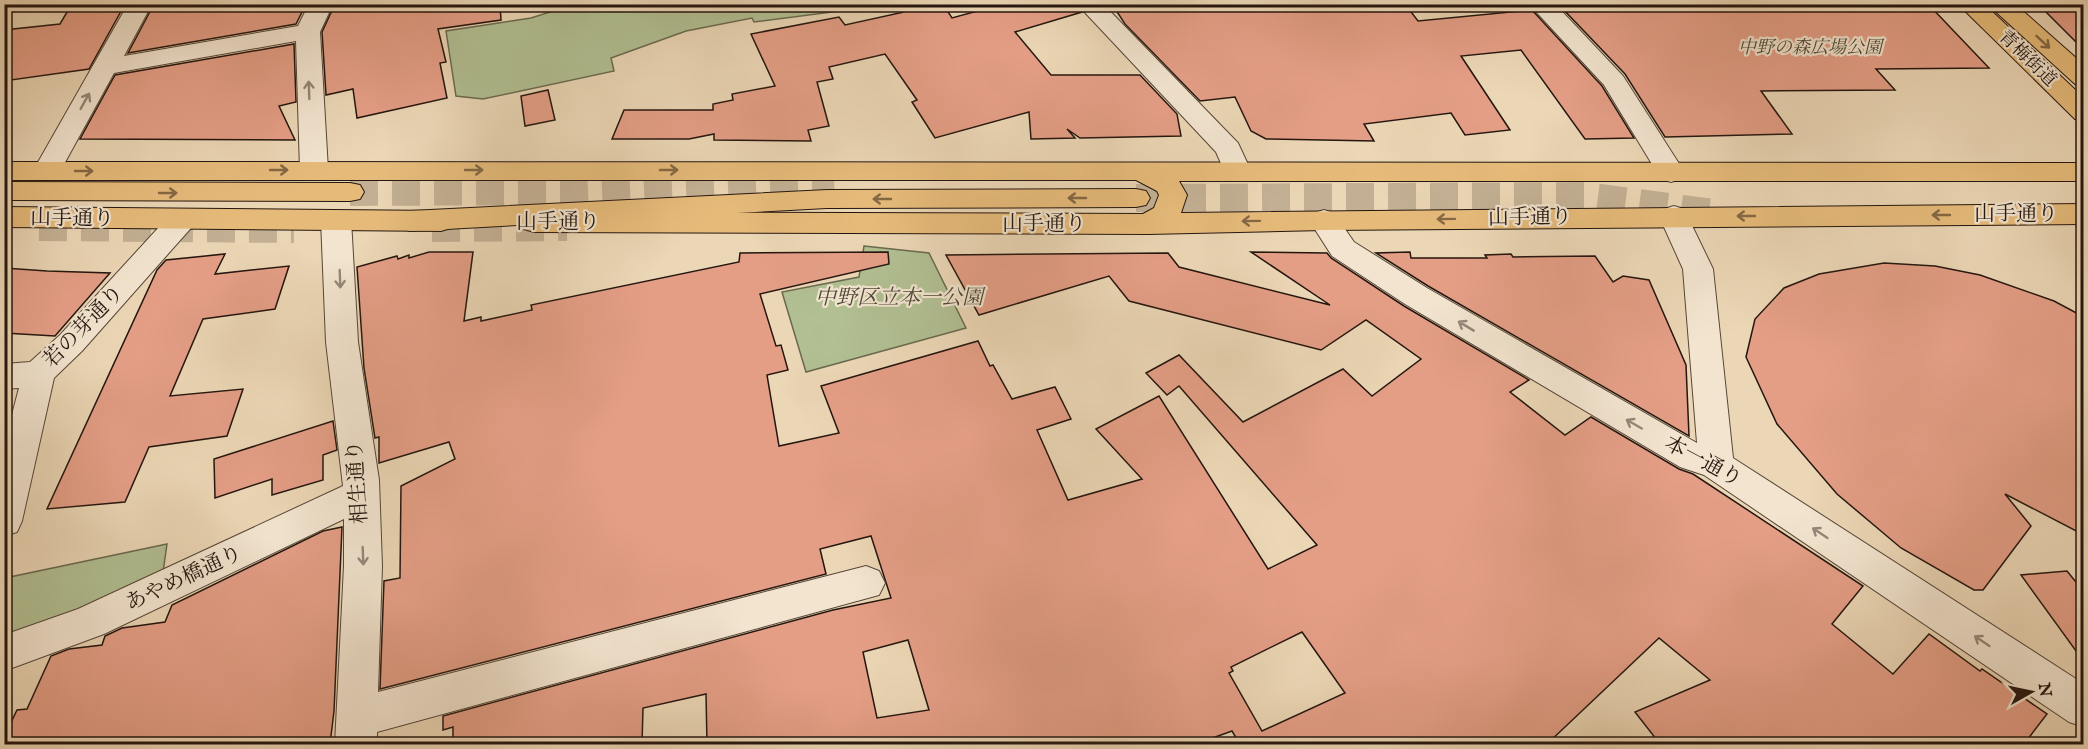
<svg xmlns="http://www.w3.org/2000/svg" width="2088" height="749" viewBox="0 0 2088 749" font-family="'IM FELL English','Noto Serif JP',serif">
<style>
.green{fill:#b1bf92;stroke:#6a6a50;stroke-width:1.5}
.building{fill:#e49e86;stroke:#24160f;stroke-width:1.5;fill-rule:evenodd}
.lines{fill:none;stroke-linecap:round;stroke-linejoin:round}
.highway-tunnel{stroke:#c3b094;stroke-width:28;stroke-dasharray:28 14;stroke-linecap:butt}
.minor-casing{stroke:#564638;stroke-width:2}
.major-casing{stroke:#24160f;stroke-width:2}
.highway-casing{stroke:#24160f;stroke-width:2}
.minor{fill:#f2e4cf;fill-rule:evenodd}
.major{fill:#e6bb7a;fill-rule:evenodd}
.highway{fill:#e6bb7a;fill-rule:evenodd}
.oneway{stroke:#856844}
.oneway2{stroke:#958779}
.labels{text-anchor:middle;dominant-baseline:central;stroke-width:4.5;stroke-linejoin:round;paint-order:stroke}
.far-park-label{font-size:18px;font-style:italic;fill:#4e4936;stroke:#f2e4cf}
.far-street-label{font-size:18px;fill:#24160f;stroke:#f2e4cf}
.street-label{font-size:21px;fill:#24160f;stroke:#f2e4cf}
.park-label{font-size:21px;font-style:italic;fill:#4e4936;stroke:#f2e4cf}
</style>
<rect width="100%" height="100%" fill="#ebd6b5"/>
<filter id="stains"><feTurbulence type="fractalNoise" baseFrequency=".00333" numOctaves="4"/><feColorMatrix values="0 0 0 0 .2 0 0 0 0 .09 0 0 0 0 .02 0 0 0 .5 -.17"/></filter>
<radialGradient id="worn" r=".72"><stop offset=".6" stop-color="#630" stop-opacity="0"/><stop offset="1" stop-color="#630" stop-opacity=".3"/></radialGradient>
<g class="green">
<path d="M862 4 864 8 754 22 752 18 686 31 611 58 614 71 483 99 456 96 446 31 531 18 572 5Z"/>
<path d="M864 246 929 253 966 328 806 372 782 292 859 277Z"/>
<path d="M167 544 162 579 5 643V595L10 577Z"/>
</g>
<g class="building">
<path d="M93 4H125L89 69 4 81V30L60 24 70 7Z"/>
<path d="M154 4H306L296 24 128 53Z"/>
<path d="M335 4H500L501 20 438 29 446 62 440 63 447 98 357 118 353 89 326 95 322 32Z"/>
<path d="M926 4H943L952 18 1003 4H1075L1082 12 1015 32 1051 75H1140L1177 114 1181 136 1080 138 1067 129 1075 138 1031 139 1029 112 935 138 912 102 917 100 885 54 829 67 833 79 817 82 829 126 808 130 811 141 714 140V134L689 139H612L624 110H713V104L733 100 732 94 775 86 751 34 839 17 845 25 904 12 903 9Z"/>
<path d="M1112 4H1327L1332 10 1405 4 1418 21 1532 10 1602 86 1634 138 1585 139 1521 50 1461 56 1510 130 1465 135 1451 113 1364 124 1374 141 1266 139 1251 131 1235 97 1200 101 1125 24Z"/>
<path d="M1596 4H1928L1989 68 1876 69 1895 90 1761 91 1792 134 1665 137 1625 74 1562 8Z"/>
<path d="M2038 4H2084V50Z"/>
<path d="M294 44 296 102 279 106 295 140 80 139 115 75Z"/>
<path d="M548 90 555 120 525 126 521 96Z"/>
<path d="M429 252H473L464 321 481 317V321L532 310 531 305 739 262 740 253 888 252 889 264 760 294 776 346 781 345 788 370 767 375 779 446 839 433 821 386 978 341 990 366 993 365 1012 399 1055 387 1071 419 1037 430 1068 500 1142 479 1096 429 1159 396 1268 569 1317 545 1179 386 1167 395 1146 373 1179 355 1243 422 1343 369 1372 396 1421 359 1366 320 1321 350 1129 301 1109 276 979 315 946 255 1168 253 1179 267 1330 305 1251 252 1327 253 1331 258 1404 306 1529 380 1510 392 1565 435 1591 417 1679 469 1693 474 1863 586 1832 624 1893 674 1929 634 1980 671 1982 669 2047 714 2024 744H1660L1635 712 1710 680 1659 638 1547 744H1231L1238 741 1232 731 1196 744H707L706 694 643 708 642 744H453V727L443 730V716L833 610 891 598 871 536 820 549 826 574 380 689 384 581 400 578 401 486 455 459 449 442 379 463V437L375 438 364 368 357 267 397 256 398 259 409 255V258ZM1302 632 1345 693 1262 731 1229 673 1233 671 1231 667ZM908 640 929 710 877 718 863 652Z"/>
<path d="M1410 252 1411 258H1487L1485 255 1511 254 1513 257 1595 256 1613 282 1623 276 1649 280 1686 365 1689 436 1428 286 1376 253Z"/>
<path d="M225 254 215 274 289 266 275 309 203 319 170 396 243 389 227 436 149 447 125 502 47 509 157 270 166 260Z"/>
<path d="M1884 263 1935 266 1980 275 2054 301 2084 317V535L2005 494 2031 526 1983 590H1974L1901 548 1837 494 1777 424 1746 357 1755 319 1784 288 1819 274Z"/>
<path d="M4 268 47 271 110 273 55 336 4 333Z"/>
<path d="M333 421 337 450 323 455V480L272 495V479L215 498 214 459Z"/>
<path d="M342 527 334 711 330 744H4V737L17 710 27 709 51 656 69 649 102 645 105 636 122 628 165 622 172 605 323 531Z"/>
<path d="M2067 571 2084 592V662L2021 575Z"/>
</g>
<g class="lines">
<g class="highway-tunnel">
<path d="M350 192 566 191 834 178"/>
<path d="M1136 198 1585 196 1713 213"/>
<path d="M39 227 294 229"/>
<path d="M432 228 567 227"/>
</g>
<g class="minor-casing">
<g id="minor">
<path d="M4 4H35L31 9 4 13Z"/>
<path d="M128 4H152L124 56 298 26 309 4H333L320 32 328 170 324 176 314 179 304 176 300 170 296 41 114 73 57 177 47 180 37 177 33 171Z"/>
<path d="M1077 4H1103L1238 143 1251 171 1247 177 1237 180 1227 177 1216 152Z"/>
<path d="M1529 4H1555L1623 76 1685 173 1681 179 1671 182 1661 179 1604 85Z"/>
<path d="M1674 206 1684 209 1713 269 1733 458 2084 684V727L2069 722 1704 475 1680 467 1405 304 1332 256 1309 220 1314 213 1324 210 1334 213 1354 242 1427 288 1697 443 1683 269 1659 216 1664 209Z"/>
<path d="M336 210 346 213 351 220 358 342 379 480 382 566 378 692 866 566 879 571 885 583 879 595 377 732V744H335L344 566V519L104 634 4 671V635L78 609 343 486 326 342 321 220 326 213Z"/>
<path d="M181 211 191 214 196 221 191 228 82 351 54 378 22 521 17 532 4 536V445L19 388 4 389V364L30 362 60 335 171 214Z"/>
</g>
</g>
<g class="major-casing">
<g id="major">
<path d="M1958 4H1984L2084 98V121L2075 119Z"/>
<path d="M1992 4H2015L2084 65V87L2075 84 1995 11Z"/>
<path d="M4 162 2084 163V181H1179L1187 195 1181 213 2084 204V224L1324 230 1148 234 534 232 524 229 519 222 524 215 534 212 1143 214 1154 208 1159 195 1157 191 1136 180H4Z"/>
<path d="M4 207 441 211 451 214 456 221 451 228 441 231 4 227Z"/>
</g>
</g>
<g class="highway-casing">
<g id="highway">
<path d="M4 182 350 183 360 185 364 192 360 199 350 201 4 200Z"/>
<path d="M1136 189 1146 191 1150 198 1146 205 1136 207 827 208 410 231 400 228 395 221 400 214 410 211 827 190Z"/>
</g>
</g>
<use href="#minor" class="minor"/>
<use href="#major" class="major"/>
<use href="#highway" class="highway"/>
</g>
<defs><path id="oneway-shaft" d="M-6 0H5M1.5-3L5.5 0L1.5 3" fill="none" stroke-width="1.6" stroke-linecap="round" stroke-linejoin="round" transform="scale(1.5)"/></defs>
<g class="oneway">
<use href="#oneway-shaft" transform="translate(2043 42) rotate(43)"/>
<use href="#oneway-shaft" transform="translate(279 170)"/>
<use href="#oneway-shaft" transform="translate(474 170)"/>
<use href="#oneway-shaft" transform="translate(669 170)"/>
<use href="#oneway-shaft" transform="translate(84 171)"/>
<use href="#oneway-shaft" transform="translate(168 193)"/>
<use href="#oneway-shaft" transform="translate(1077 198) rotate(180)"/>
<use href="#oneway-shaft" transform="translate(882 199) rotate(180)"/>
<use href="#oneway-shaft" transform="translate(1941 215) rotate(180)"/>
<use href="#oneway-shaft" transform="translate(1746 216) rotate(180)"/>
<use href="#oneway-shaft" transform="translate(1446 219) rotate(179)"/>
<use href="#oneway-shaft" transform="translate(1251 221) rotate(179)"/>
</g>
<g class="oneway2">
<use href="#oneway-shaft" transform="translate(309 90) rotate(-92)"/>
<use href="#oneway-shaft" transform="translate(85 101) rotate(-61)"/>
<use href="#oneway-shaft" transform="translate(340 279) rotate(88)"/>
<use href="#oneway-shaft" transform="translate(1466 326) rotate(-149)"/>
<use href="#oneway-shaft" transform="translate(1634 424) rotate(-150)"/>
<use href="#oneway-shaft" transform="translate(1820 533) rotate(-146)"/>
<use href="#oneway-shaft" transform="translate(363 556) rotate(88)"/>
<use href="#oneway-shaft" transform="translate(1982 641) rotate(-146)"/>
</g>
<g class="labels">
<g class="far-park-label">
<text x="1810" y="48">中野の森広場公園</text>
</g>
<g class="far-street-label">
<text transform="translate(2027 59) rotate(44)">青梅街道</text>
</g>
<g class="street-label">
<text x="2016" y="214">山手通り</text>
<text transform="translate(1530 218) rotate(-1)">山手通り</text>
<text transform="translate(72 219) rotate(1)">山手通り</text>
<text x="558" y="222">山手通り</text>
<text x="1044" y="224">山手通り</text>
<text transform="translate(84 327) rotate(-46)">若の芽通り</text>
<text transform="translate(1703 462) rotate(28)">本一通り</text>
<text transform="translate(358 482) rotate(-94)">相生通り</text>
<text transform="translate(184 579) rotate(-25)">あやめ橋通り</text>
</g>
<g class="park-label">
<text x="899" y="298">中野区立本一公園</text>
</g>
</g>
<rect width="2088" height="749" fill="none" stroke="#ebd6b5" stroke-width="24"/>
<rect x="6" y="6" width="2076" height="737" fill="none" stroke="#24160f" stroke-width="3"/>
<rect x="12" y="12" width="2064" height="725" fill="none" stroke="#24160f" stroke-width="1.5"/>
<g transform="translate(2031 692) rotate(81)" stroke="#f2e4cf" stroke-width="4.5" paint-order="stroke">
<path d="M0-4.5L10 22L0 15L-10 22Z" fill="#24160f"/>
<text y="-9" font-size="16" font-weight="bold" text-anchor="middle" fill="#24160f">N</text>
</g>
<rect width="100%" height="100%" filter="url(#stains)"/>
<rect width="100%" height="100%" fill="url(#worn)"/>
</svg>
